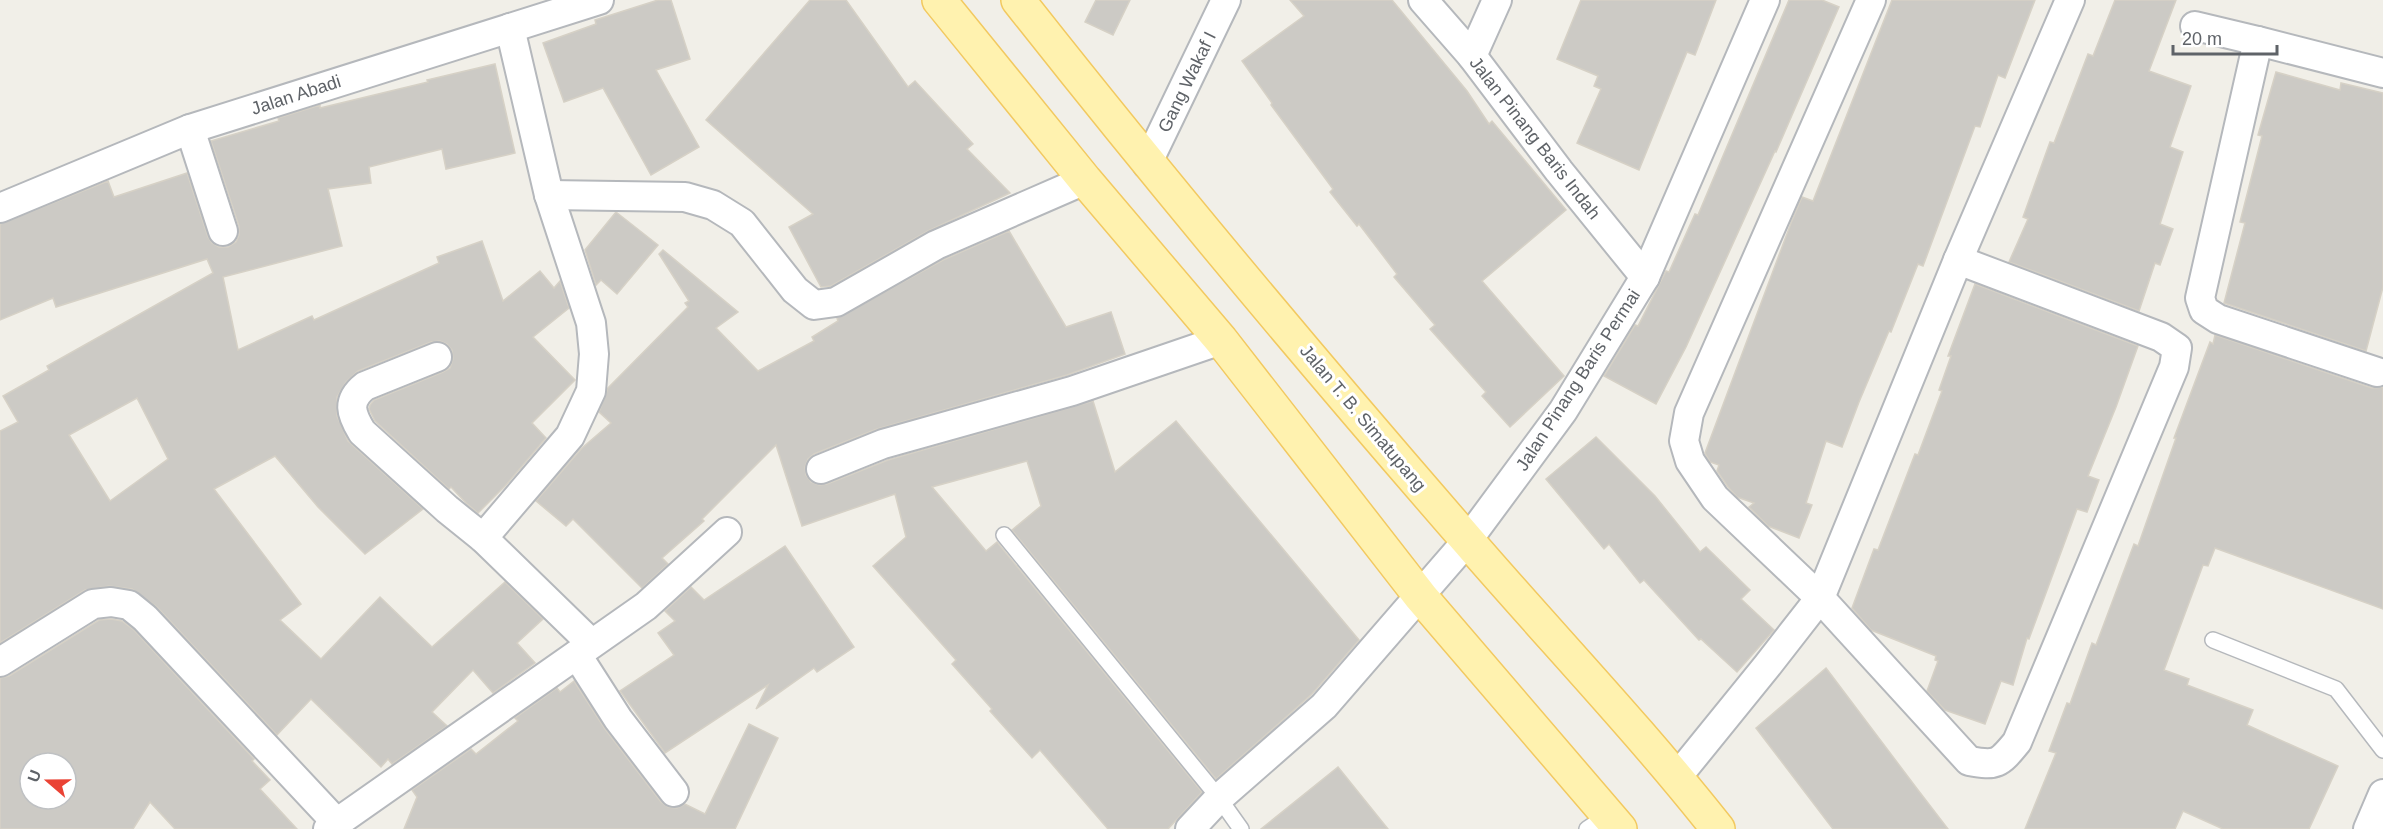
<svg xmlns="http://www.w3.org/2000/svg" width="2383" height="829" viewBox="0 0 2383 829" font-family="Helvetica,sans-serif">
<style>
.building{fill:#cccac5;stroke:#d6d1c6;stroke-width:1.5;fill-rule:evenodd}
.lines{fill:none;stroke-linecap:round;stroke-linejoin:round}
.service-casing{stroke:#b5b8bc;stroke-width:18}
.minor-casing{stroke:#b5b8bc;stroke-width:32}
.primary-casing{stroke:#f2c960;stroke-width:36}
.service{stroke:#fff;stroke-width:15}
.minor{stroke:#fff;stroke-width:28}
.primary{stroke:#fff2af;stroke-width:33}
.labels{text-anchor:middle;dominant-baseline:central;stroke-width:6;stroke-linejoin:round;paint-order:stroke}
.street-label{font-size:18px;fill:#5f6368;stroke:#fff}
</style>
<rect width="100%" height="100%" fill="#f1efe8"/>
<g class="building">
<path d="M658 0H671L690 59 656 70 699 147 651 175 603 88 564 102 543 43 596 24 595 20Z"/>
<path d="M810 0H846L908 87 915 81 973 144 967 149 1010 193 928 231 831 286 821 287 789 227 813 214 706 120Z"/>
<path d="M1096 0H1130L1113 35 1085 22Z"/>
<path d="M1290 0H1392L1467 91 1489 124 1492 121 1566 210 1482 281 1564 376 1510 427 1482 396 1486 392 1430 329 1435 325 1394 277 1397 274 1359 224 1357 226 1330 192 1333 189 1271 105 1272 103 1242 61 1304 16Z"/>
<path d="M1581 0H1716L1695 55 1687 52 1639 170 1577 143 1601 89 1594 86 1598 76 1557 59Z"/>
<path d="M1789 0H1822L1839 7 1776 152 1775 151 1686 347 1656 404 1604 376 1635 325 1638 326 1666 271 1669 272 1695 214 1698 215Z"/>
<path d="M1892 0H2035L2005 78 1998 75 1980 127 1975 126 1923 266 1918 264 1891 332 1889 331 1859 402 1842 447 1826 441 1806 503 1812 505 1799 538 1768 526 1749 507 1754 503 1737 497 1728 487 1717 471 1719 465 1710 462 1705 453 1791 223 1802 197 1813 201Z"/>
<path d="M2115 0H2176L2149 71 2191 86 2170 147 2183 152 2160 224 2173 229 2160 265 2155 263 2139 311 2009 262 2028 219 2023 217 2050 142 2054 143 2088 54 2093 56Z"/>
<path d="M495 64 515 153 446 169 442 149 369 167 371 183 328 189 342 246 223 277 238 350 312 316 314 320 439 263 437 257 482 241 503 301 540 271 554 288 560 281 569 308 533 337 575 380 532 423 546 438 506 485 478 513 466 503 451 487 449 489 375 421 369 409 370 405 374 400 443 372 450 368 453 359 452 350 447 344 440 341 431 342 358 371 346 382 337 397V416L348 441 423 509 365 554 318 507 275 456 214 489 301 604 280 620 321 659 380 597 432 647 505 582 543 619 517 643 535 663 493 693 473 670 432 712 447 726 392 764 388 759 381 767 311 699 277 735 157 607 132 589 109 586 85 590 0 643V431L18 422 3 396 49 370 47 366 213 273 207 259 56 307 53 298 0 320V224L108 181 114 197 187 173 208 237 212 243 219 247H228L236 242 239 235V226L211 141 279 121 278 118 320 105V108L428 82 427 80ZM137 398 168 459 110 501 69 435Z"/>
<path d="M2276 72 2340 90 2341 83 2383 93V287L2366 351 2224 303 2245 223 2240 222 2262 136 2258 135Z"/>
<path d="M616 212 658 245 617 294 601 280 596 285 585 250Z"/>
<path d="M1009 231 1066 327 1111 312 1125 354 1067 375 877 429 814 454 808 459 805 467 806 475 811 482 819 485 827 484 888 460 1093 401 1115 472 1176 421 1359 640 1312 694 1216 779 1012 530 1041 506 1027 461 932 487 986 551 997 542 1202 792 1168 829H1108L1040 750 1032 758 990 711 992 709 952 664 956 660 873 566 906 537 895 494 802 526 776 445 702 519 704 521 662 558 668 564 642 588 573 519 566 526 536 501 582 448 611 423 599 412 608 388 688 307 685 303 689 301 659 254 663 250 738 312 716 328 758 371 814 341 812 337 838 321 837 318 943 260Z"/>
<path d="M1975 284 2138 346 2116 407 2088 476 2099 480 2087 512 2077 509 2029 639 2027 638 2013 685 2001 681 1985 724 1945 710 1927 691 1938 661 1935 660 1936 656 1871 630 1852 608 1874 549 1878 550 1915 454 1918 455 1942 391 1939 390 1951 356H1948Z"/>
<path d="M2215 335 2372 388 2383 387V609L2215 548 2208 566 2203 565 2164 670 2189 679 2187 685 2253 710 2247 725 2338 766 2309 829H2223L2183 811 2175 829H2025L2056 753 2049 751 2067 703 2070 704 2092 643 2096 645 2134 544 2138 546 2176 438H2174L2210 342 2213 344Z"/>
<path d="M1596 437 1655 496 1700 552 1706 547 1750 590 1741 599 1774 630 1737 672 1701 639 1699 640 1644 580 1640 583 1609 544 1604 549 1546 479Z"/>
<path d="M785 546 854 647 817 672 814 668 756 709 768 685 665 753 620 691 674 655 658 633 675 621 665 611 691 587 704 600Z"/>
<path d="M111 619 122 621 134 630 254 759 252 761 270 780 260 789 297 829H175L150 802 133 829H0V678L9 676 99 620ZM30 763H66V799H30Z"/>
<path d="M1826 668 1918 790 1948 829H1833L1756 728Z"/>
<path d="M574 681 605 729 661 802 668 807 677 808 685 804 705 814 749 724 778 738 735 829H404L417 797 412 790 471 749 476 754 518 721 515 718 557 688 560 692Z"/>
<path d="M1338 767 1388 829H1261Z"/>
</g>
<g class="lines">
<g class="service-casing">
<g id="service">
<path d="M1004 535 1219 798 1241 829"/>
<path d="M2213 640 2336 689 2383 750"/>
<path d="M1587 829 1608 815"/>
</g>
</g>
<g class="minor-casing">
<g id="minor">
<path d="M1423 0 1472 56 1559 171 1645 277"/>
<path d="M1871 0 1689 413 1684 441 1690 461 1715 498 1820 598 1969 761C1997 766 1999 764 2017 742L2174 367 2177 348 2161 337 1958 260"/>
<path d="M2195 26 2258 41"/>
<path d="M1472 56 1497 0"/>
<path d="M190 129 223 231"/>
<path d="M1147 164 1226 0"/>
<path d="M549 195 685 197 713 205 742 223 795 290 814 305 836 302 936 245 1085 180"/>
<path d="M0 208 190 129 599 0"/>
<path d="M437 357 365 386C346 401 351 414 362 432L447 509 483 538 591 643"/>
<path d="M2377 372 2218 319 2204 310 2200 298 2258 41 2383 73"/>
<path d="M821 469 883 444 1072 391 1221 340"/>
<path d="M483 538 570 436 591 391 594 354 591 323 549 195 510 28"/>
<path d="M577 655 618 719 674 792"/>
<path d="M0 662 93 604 111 602 129 605 145 618 336 822"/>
<path d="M1677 777 1767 666 1820 598 1958 260 2070 0"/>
<path d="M328 829 646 606 727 532"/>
<path d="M1190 829 1219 798 1324 706 1467 541 1563 411 1645 277 1765 0"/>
<path d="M2368 829 2383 794"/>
</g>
</g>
<g class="primary-casing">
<g id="primary">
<path d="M939 0 1085 180 1221 340 1421 597 1620 829"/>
<path d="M1018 0C1163 184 1314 364 1468 541 1551 637 1639 729 1718 829"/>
</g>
</g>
<use href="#service" class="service"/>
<use href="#minor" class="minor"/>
<use href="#primary" class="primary"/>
</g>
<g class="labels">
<g class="street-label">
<text transform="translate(1187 82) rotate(-64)">Gang Wakaf I</text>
<text transform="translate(296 95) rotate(-18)">Jalan Abadi</text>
<text transform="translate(1535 138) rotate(52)">Jalan Pinang Baris Indah</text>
<text transform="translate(1578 380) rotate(-57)">Jalan Pinang Baris Permai</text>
<text transform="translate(1363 418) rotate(50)">Jalan T. B. Simatupang</text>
</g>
</g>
<g transform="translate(48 781) rotate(290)"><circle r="28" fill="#ffffff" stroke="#bfc1c3" stroke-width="1.5"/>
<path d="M0-4.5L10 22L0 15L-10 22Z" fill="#ea4335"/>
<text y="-9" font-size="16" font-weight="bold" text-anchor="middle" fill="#5f6368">U</text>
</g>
<path d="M2173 45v9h104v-9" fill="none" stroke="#5f6368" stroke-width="3"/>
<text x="2182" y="45" font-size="18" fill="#5f6368" stroke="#ffffff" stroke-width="4.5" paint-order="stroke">20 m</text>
</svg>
